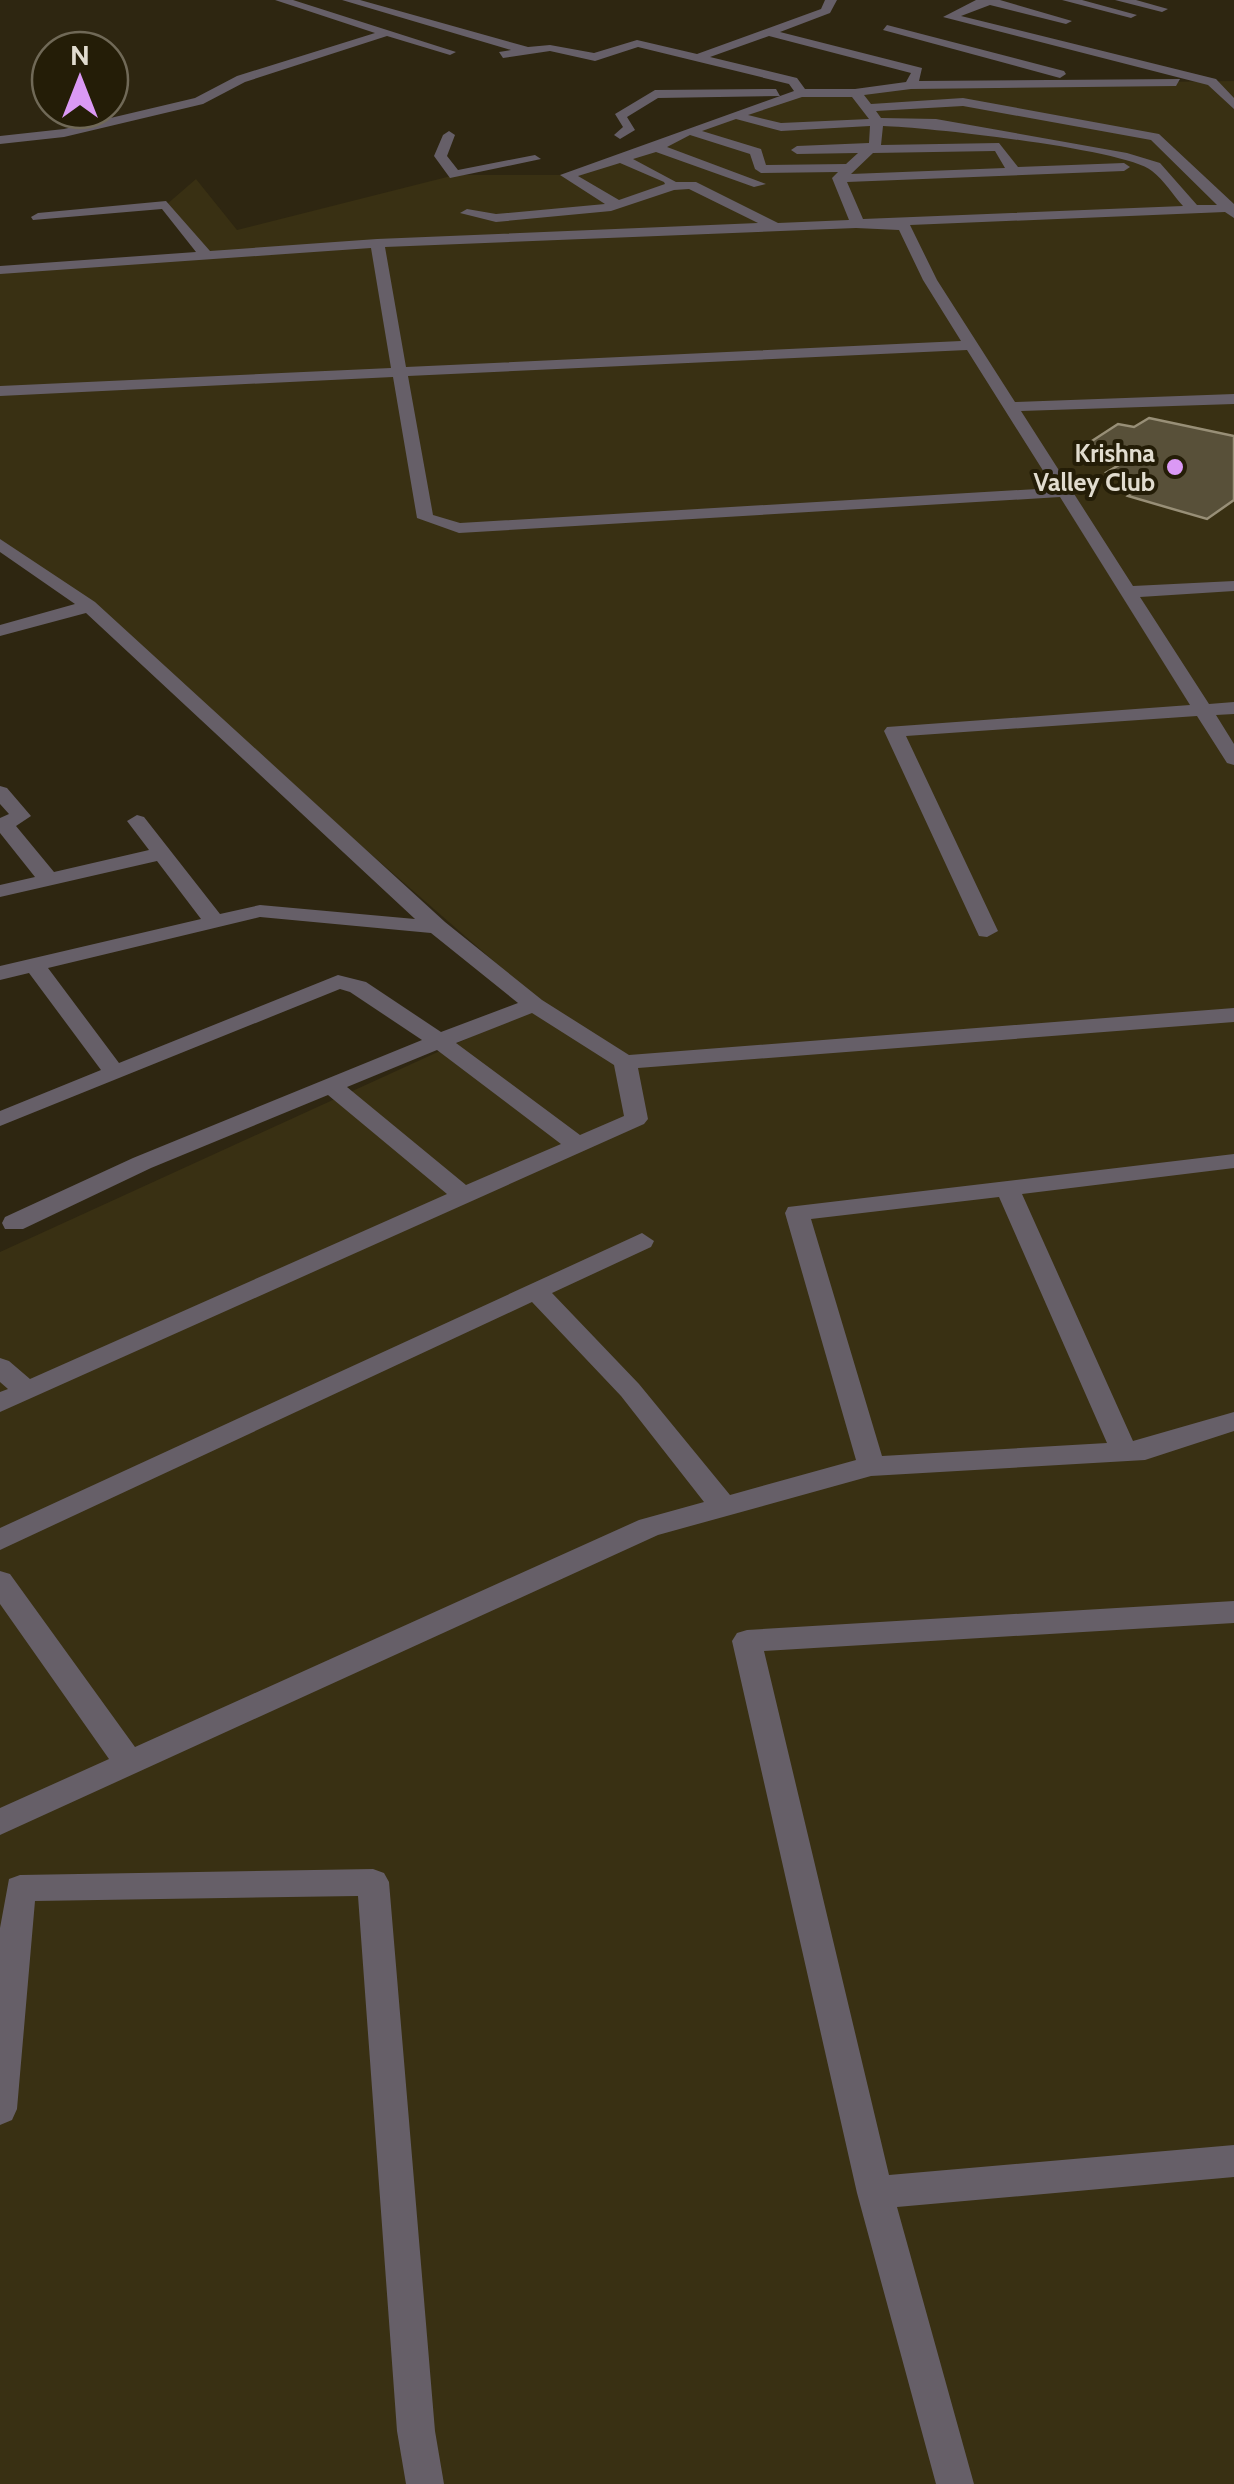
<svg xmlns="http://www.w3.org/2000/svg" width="1234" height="2484" viewBox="0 0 1234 2484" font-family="Cabin,sans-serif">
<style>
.built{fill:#393013}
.building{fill:#585039;stroke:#988f77;stroke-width:2.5}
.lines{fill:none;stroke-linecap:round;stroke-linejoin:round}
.minor{fill:#665f68;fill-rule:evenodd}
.poi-dot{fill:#db99f5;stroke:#241d07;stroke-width:4}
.labels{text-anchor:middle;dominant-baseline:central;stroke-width:8;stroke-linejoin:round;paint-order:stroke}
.far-poi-label{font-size:25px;font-weight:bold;fill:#e1dccf;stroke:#241d07;text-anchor:end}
</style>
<rect width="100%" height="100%" fill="#2e2611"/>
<path class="built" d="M1234 81V2484H0V1252L543 1004 147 659 0 539V270L205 255 166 205 196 179 237 230 455 175H567L801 93H855L911 85Z"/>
<path class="building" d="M1149 418 1234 436V500L1207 519 1128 496 1145 482 1107 472 1124 462 1081 448 1118 424 1134 427Z"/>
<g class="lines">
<g class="minor">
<path d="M275 0H293L456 52 450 55 387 36 245 82 203 104 64 137 0 144V136L64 129 195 98 237 76 375 33Z"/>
<path d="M342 0H360L528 47 550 45 594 53 637 40 697 54 821 9 825 0H837L830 13 780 32 922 68 919 81 1180 79 1176 86 911 89 864 95 871 104 963 98 1159 134 1234 204V218L1225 212 910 225 937 280 1015 402 1234 394V404L1021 411 1133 586 1234 581V591L1140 597 1209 704 1234 702V714L1216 715 1234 744V765L1227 763 1197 716 906 736 998 931 987 937 979 936 884 731 887 727 1190 705 1060 497 459 533 417 518 393 377 0 396V386L391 368 371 248 0 274V266L196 252 162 209 33 220 31 217 38 213 166 201 210 251 377 239 758 223 689 189 674 190 611 211 496 222 460 213 467 209 496 214 605 204 560 175 794 91 789 84 638 47 595 61 550 51 503 58 499 52 511 50ZM769 36 911 73 906 82 855 89H805L797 78 710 57ZM802 97H852L869 119 781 123 748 115ZM963 106 1151 140 1217 205H1197L1160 163 1127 153 936 119 881 118 876 111ZM736 119 781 131 870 126 869 143 797 146 791 150 797 154 858 153 846 164 766 165 761 149 702 131ZM883 126C925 127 1125 149 1152 171 1164 180 1173 195 1183 206L863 219 847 182 1124 171 1130 167 1124 163 1018 167 999 143 881 145ZM690 135 750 154 755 169 761 173 838 172 832 178 849 220 778 223 696 182H676L633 159 656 152 754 187 766 184 667 147ZM995 151 1005 168 851 174 873 153ZM620 163 664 182 665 184 619 200 578 176ZM856 228 899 230 923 280 961 341 406 367 385 247ZM967 350 1054 488 460 523 433 515 408 376Z"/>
<path d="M976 0H1000L1072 21 1066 24 990 5 961 16 1216 79 1234 98V109L1208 85 943 17Z"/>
<path d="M1062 0H1082L1137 15 1131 18Z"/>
<path d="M1115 0H1136L1168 9 1162 12Z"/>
<path d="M887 25 1064 71 1066 74 1060 78 883 30Z"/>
<path d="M776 89 780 96 658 98 627 117 635 130 620 139 614 135 623 127 615 114 655 90Z"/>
<path d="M449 131 455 135 447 156 458 170 535 155 541 159 450 178 434 156 443 135Z"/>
<path d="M0 539 95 602 445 922 542 1000 629 1055 1234 1008V1022L638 1068 648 1119 644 1124 0 1412V1392L8 1389 0 1382V1358L9 1361 30 1379 447 1194 328 1095 151 1168 23 1229H5L2 1223 5 1217 133 1158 422 1040 350 992 340 989 0 1126V1111L101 1070 29 973 0 980V966L201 919 157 861 0 897V885L35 877 0 833V818L9 814 0 804V786L7 788 31 816 16 826 54 872 149 850 127 821 137 815 144 817 220 914 260 905 415 919 86 613 0 636V625L75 604 0 552ZM260 917 431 933 518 1003 441 1032 366 982 338 975 119 1063 48 968ZM532 1013 614 1065 624 1116 580 1135 456 1043ZM437 1050 561 1144 466 1185 347 1087Z"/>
<path d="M1234 1154V1168L1022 1194 1133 1441 1234 1412V1431L1145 1460 871 1476 658 1535 0 1835V1808L109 1759 0 1604V1571L10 1574 135 1747 639 1520 704 1502 621 1396 532 1302 0 1550V1528L642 1233 654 1241 651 1247 552 1293 639 1384 730 1495 856 1460 785 1213 788 1207ZM999 1197 1107 1443 882 1456 811 1219Z"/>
<path d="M1234 1601V1623L764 1651 889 2175 1234 2145V2177L897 2207 974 2484H936L857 2193 732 1641 737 1633 747 1630Z"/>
<path d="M373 1869 384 1873 389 1882 435 2431 444 2484H406L397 2431 358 1896 35 1901 17 2109 12 2120 0 2125V1928L9 1879 20 1875Z"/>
</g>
</g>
<circle class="poi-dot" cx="1175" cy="467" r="10"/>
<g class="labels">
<g class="far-poi-label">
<text x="1155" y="453">Krishna<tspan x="1155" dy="29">Valley Club</tspan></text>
</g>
</g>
<g transform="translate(80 80)"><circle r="48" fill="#241d07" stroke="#706957" stroke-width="2.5"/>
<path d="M0-8L18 38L0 25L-18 38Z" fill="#db99f5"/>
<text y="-15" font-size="28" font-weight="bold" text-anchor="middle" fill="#e1dccf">N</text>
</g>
</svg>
